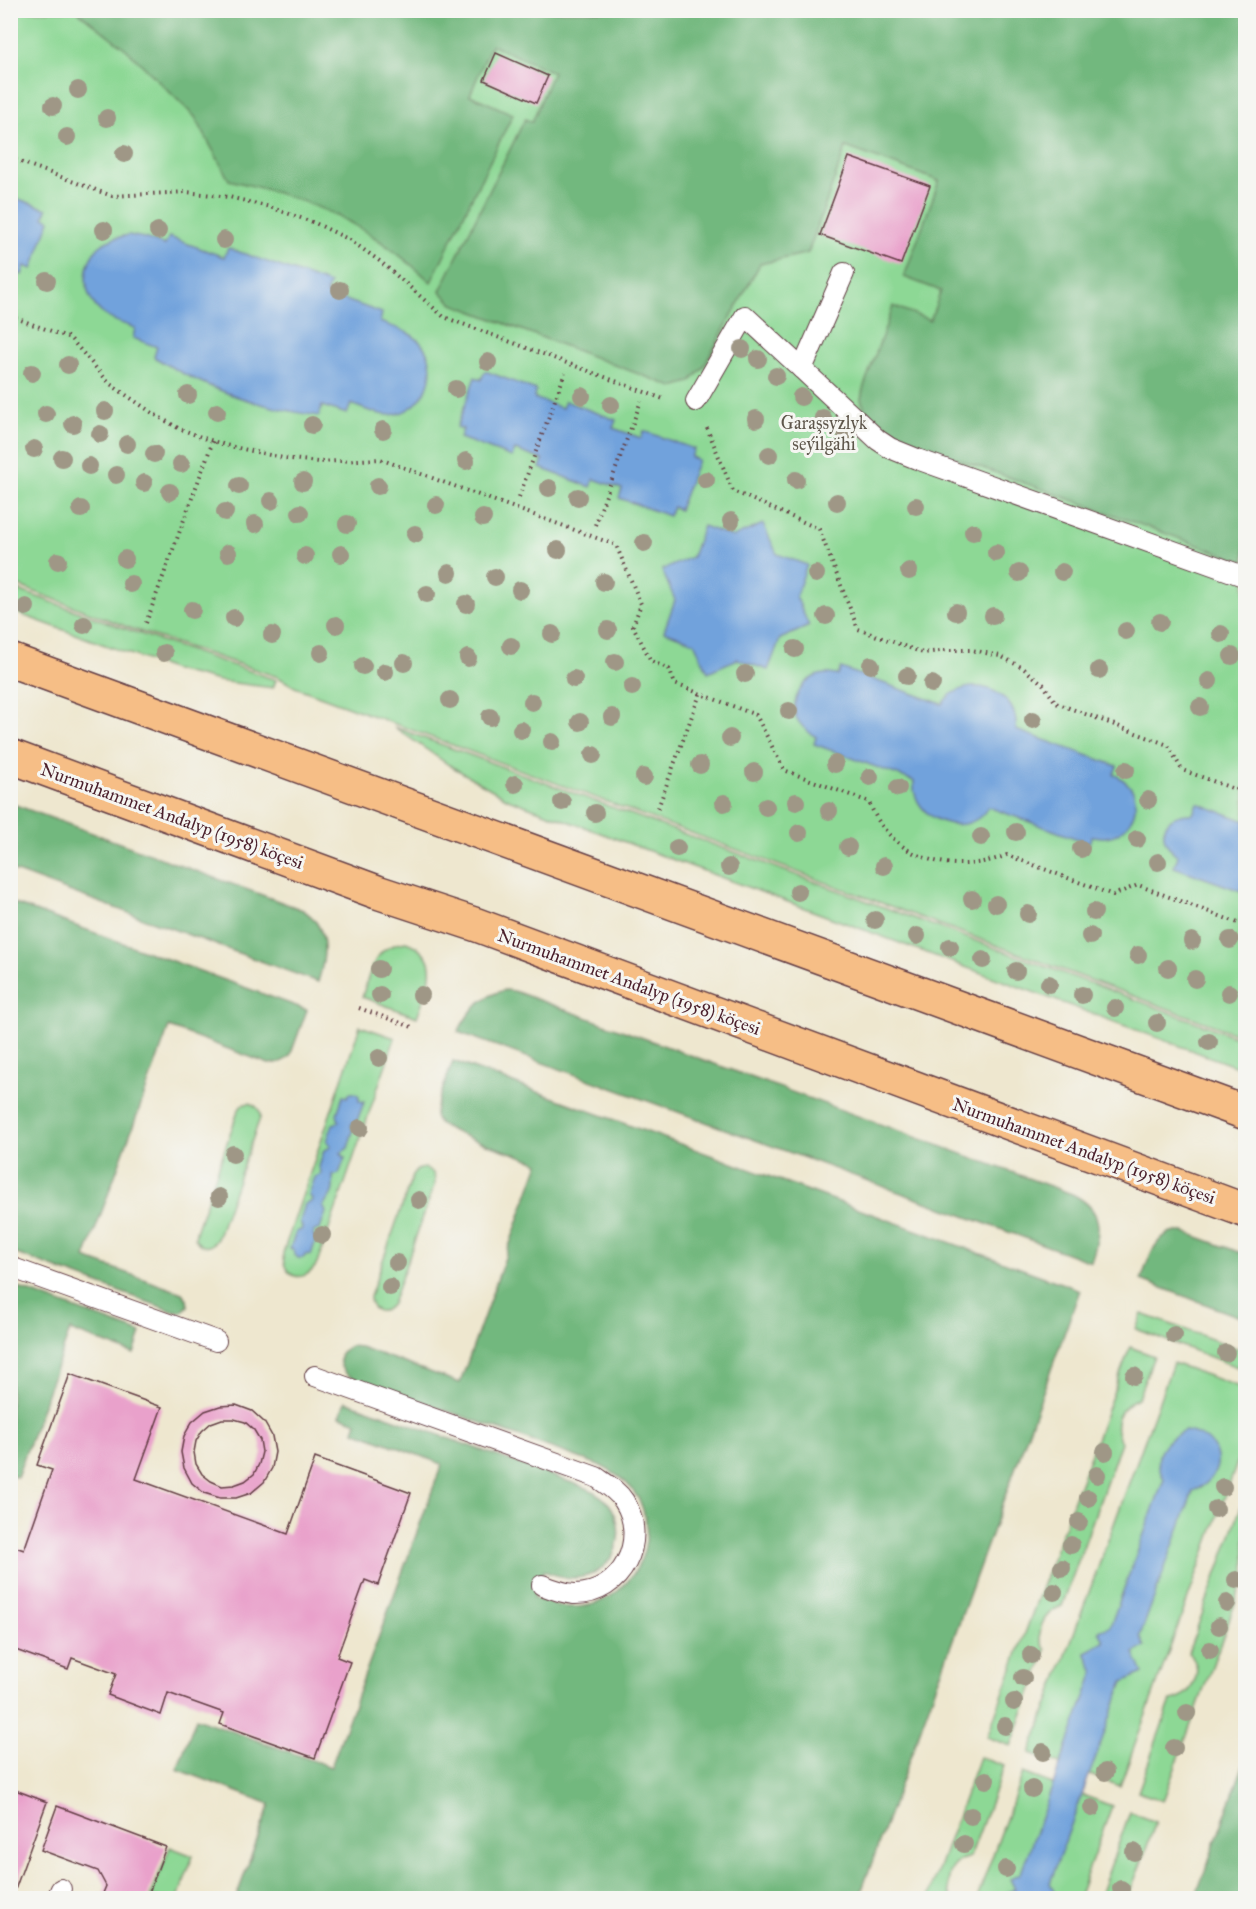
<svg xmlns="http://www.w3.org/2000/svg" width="1256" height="1909" viewBox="0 0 1256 1909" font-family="'IM FELL Great Primer',serif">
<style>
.green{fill:#8dd895;stroke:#6c7c60;stroke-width:1.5}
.forest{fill:#72b87e;stroke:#5e6c54;stroke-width:1.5}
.water{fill:#71a2dc;stroke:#5e6084;stroke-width:1.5}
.building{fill:#e9a1cb;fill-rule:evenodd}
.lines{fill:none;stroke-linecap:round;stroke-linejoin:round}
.service-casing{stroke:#633d44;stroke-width:22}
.primary-casing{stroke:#633d44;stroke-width:36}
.path{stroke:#633d44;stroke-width:4;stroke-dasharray:1.5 4.5;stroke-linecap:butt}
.service{stroke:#fff;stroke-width:20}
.primary{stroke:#f6be86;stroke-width:33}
.tree{fill:#9f9786}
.labels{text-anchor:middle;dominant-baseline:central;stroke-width:6;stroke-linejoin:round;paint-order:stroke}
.park-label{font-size:18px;fill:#5e564b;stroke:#f6f6f2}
.street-label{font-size:18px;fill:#4a1f2b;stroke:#f6f6f2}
</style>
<rect width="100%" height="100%" fill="#f6f6f2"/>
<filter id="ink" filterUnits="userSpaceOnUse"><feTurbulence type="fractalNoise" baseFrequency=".0167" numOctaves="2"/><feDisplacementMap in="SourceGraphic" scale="12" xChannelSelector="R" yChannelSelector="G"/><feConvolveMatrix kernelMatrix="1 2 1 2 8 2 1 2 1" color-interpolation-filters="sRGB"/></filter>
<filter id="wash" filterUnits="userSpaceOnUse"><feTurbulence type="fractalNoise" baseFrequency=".008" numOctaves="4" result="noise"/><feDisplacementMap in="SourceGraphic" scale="24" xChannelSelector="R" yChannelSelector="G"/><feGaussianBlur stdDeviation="1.35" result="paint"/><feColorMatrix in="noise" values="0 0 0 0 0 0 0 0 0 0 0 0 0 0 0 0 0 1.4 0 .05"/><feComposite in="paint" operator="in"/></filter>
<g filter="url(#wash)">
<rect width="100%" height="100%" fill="#eee7cf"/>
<g class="green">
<path d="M10 11H1245V1037L295 687 278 677 133 629 11 583Z"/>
<path d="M10 587 132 631 276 680 273 688 219 681 174 670 11 611Z"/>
<path d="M394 727 1245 1040V1070L508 799 449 765Z"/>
<path d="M406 942C446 956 427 988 417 1017L362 997C371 970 373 946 406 942Z"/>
<path d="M360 1026 395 1038 317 1264C303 1286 282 1277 283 1253Z"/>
<path d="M249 1103C257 1106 260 1109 260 1118L217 1239C210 1249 202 1249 195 1239L196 1232 238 1111 242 1105Z"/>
<path d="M424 1168C433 1171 435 1174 435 1183L392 1304C383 1316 370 1312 370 1297L413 1175 417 1170Z"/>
<path d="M1142 1314 1245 1351V1370L1136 1329Z"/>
<path d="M1130 1347 1154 1356 1138 1398C1119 1406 1111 1424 1121 1442L1062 1606C1043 1613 1033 1633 1046 1650L1011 1746 987 1737Z"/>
<path d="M1173 1363 1245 1389V1441L1120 1786 1030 1753Z"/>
<path d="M1245 1496V1576L1163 1801 1138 1792 1171 1700C1192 1698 1207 1668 1188 1653Z"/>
<path d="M979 1757 1004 1766 970 1857C949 1862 945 1880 951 1898H928Z"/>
<path d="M1023 1773 1112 1806 1078 1898H977Z"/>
<path d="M1130 1812 1156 1822 1128 1898H1099Z"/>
<path d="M170 1847 193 1856 178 1898H150Z"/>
</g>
<g class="forest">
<path d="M77 11H1245V562L913 443C896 436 865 418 861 399L863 389 893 306 930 320 941 291 904 277 939 181 846 147 808 253 760 264 703 368 690 382 673 387 453 304 440 291 525 119 532 122 553 72 491 45 470 95 513 114 431 282C365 222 315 200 229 180L195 117 127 50Z"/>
<path d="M10 803 303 910C329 927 327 954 318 982L11 870Z"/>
<path d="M10 902 307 1010 290 1056C284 1062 278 1063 269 1064L169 1027 85 1258 182 1293 187 1299 188 1306 182 1312H175L11 1252Z"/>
<path d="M505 990 514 991 1072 1194C1105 1210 1101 1232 1091 1262L458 1032C469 1011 481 996 505 990Z"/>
<path d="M453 1061 1080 1290 859 1898H236L270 1804 177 1769 196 1718 331 1767 442 1464 354 1431 357 1422 340 1416 345 1401 589 1489C599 1495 608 1500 613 1510 629 1540 609 1577 575 1578 564 1579 553 1574 543 1571L534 1598C545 1601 558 1607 570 1607 630 1609 669 1538 632 1489 623 1478 611 1471 599 1465L349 1376C340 1369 338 1363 341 1352L350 1346 360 1347 460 1383 539 1163C520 1154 447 1134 437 1121 434 1117 435 1113 436 1108Z"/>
<path d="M1171 1232H1184L1245 1254V1319L1141 1280C1148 1262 1152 1241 1171 1232Z"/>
<path d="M11 1285 141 1333 134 1354 70 1330 17 1477 10 1475Z"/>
<path d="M1245 1761V1898H1195Z"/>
</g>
<g class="water">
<path d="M10 196 47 209 44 217 50 220 32 269 25 266 22 275 11 271Z"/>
<path d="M129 235 144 238 165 245 169 237 224 257 228 248 330 284 326 293 382 313 380 322C396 328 414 332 424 347 443 375 420 416 387 415 374 414 362 408 351 404L347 414 322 406 319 416C260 408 204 388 154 357L157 347 133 338 135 328C124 324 111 321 102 313 82 296 81 265 99 247 108 239 118 237 129 235Z"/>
<path d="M485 371 536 390 534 398 562 408 565 401 616 420 613 428 641 438 644 431 694 449 691 457 698 460 679 510 673 507 669 516 619 498 622 489 594 479 591 487 540 468 543 460 515 450 512 457 460 438 463 429 457 427 475 377 481 380Z"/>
<path d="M763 524 777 554 807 565 796 596 809 626 780 639 768 670 737 659 708 672 694 642 664 631 675 600 662 570 692 557 703 526 733 537Z"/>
<path d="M841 668 942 704C965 671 1020 689 1016 730L1117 766 1114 774C1122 779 1131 784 1134 794 1140 813 1126 835 1106 837 1102 838 1096 836 1092 836L1089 843 988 807C969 842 910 820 914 781L814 744 816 737C808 732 800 726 796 717 790 698 805 676 824 674 828 673 834 675 838 675Z"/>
<path d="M1197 803 1245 821V880L1241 891 1174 867 1178 856C1153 838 1163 812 1193 814Z"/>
<path d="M350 1093H355L359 1096V1101L364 1102 357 1121 352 1123 351 1127 353 1131 348 1148 341 1153 345 1158 339 1174 333 1176C334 1192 333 1194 323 1206L326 1212 320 1229 314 1231 313 1234 316 1239 311 1255 307 1254 303 1258H298L295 1255 294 1250 290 1248 296 1232 301 1230 302 1227 300 1222 305 1204 311 1202 312 1199 309 1195 315 1177 320 1175 321 1172 319 1167 324 1150 329 1148 330 1145 327 1141 333 1124 339 1122 337 1114 343 1096 347 1097Z"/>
<path d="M1185 1431C1224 1436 1229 1477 1193 1491L1140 1636 1145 1647 1134 1653 1143 1673 1123 1682 1050 1883 1055 1894 1047 1898H995L1015 1889 1010 1879 1021 1873 1094 1672 1085 1652 1104 1642 1099 1631 1110 1627 1164 1479C1151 1456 1162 1440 1185 1431Z"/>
</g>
<g id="blocks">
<g class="building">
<path d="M496 53 548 76 536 103 484 80Z"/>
<path d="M849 157 930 186 901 264 820 235Z"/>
<path d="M70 1374 162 1407 136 1479 288 1534 315 1458 411 1493 378 1585 365 1580 337 1657 350 1662 315 1758 220 1724 224 1713 168 1693 161 1715 108 1695 116 1674 72 1658 68 1669 10 1648V1545L24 1550 52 1470 37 1465Z"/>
<path d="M236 1405 252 1411 264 1422 272 1436 275 1452 272 1468 264 1482 251 1493 236 1498H220L204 1493 192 1483 184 1468 181 1452 184 1436 192 1422 205 1411 220 1406ZM222 1419H234L245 1422 254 1430 260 1440 262 1452 259 1464 254 1474 245 1481 234 1485 222 1486 211 1481 202 1474 196 1464 194 1452 196 1441 202 1431 211 1423Z"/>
<path d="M10 1788 47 1802 12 1898H10Z"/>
<path d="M57 1806 166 1847 147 1898H101L106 1886 98 1871 41 1850Z"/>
</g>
</g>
</g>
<g filter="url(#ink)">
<use href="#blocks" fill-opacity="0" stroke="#633d44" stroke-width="1.5"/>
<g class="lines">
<g class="service-casing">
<g id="service">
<path d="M844 273 802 369 878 440 890 448 917 459 1246 577"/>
<path d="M696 401 745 316 802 369"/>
<path d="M10 1267 216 1341"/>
<path d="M315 1376 596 1477C606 1484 617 1490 624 1501 649 1539 622 1595 574 1594 563 1593 552 1589 542 1585"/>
<path d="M57 1898 61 1889"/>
</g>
</g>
<g class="primary-casing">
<g id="primary">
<path d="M10 660 1246 1113"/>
<path d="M10 756 377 892 477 925 1246 1211"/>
</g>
</g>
<g class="path">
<path d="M10 158 112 196 186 192 229 197 270 207 315 223 350 240 381 262 444 317 666 400"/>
<path d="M10 316 70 338 110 384 154 414 178 428 201 437 225 445 283 458 318 462 380 459 616 545 641 604 633 626 651 661 669 669 675 684 756 715 784 770 869 802C891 859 952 877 1007 855L1113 895 1138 885 1246 926"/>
<path d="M707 428 733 491 819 529 858 629 923 653 948 650H972L1000 656 1023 668 1043 684 1056 703 1168 745 1182 770 1246 793"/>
<path d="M519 497 565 373"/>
<path d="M595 525 641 401"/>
<path d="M146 623 213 441"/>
<path d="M658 808 700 694"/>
<path d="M359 1008 412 1027"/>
</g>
<use href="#service" class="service"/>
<use href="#primary" class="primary"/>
</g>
<g class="tree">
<circle cx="78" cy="90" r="9"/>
<circle cx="53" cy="106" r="9"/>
<circle cx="107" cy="118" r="9"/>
<circle cx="67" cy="137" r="9"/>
<circle cx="124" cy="154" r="9"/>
<circle cx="104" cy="230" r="9"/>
<circle cx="158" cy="231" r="9"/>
<circle cx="224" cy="240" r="9"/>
<circle cx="47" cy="281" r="9"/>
<circle cx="340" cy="290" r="9"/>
<circle cx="742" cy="349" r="9"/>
<circle cx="758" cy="359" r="9"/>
<circle cx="488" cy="362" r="9"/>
<circle cx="68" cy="365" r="9"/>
<circle cx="32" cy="373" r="9"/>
<circle cx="776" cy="376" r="9"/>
<circle cx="456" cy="389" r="9"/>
<circle cx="188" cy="395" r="9"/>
<circle cx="582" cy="396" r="9"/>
<circle cx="801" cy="397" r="9"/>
<circle cx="611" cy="405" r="9"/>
<circle cx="105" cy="411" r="9"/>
<circle cx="217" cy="412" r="9"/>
<circle cx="46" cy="414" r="9"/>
<circle cx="823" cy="418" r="9"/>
<circle cx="756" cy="419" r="9"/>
<circle cx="73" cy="424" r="9"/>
<circle cx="312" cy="425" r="9"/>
<circle cx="383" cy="430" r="9"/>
<circle cx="100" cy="434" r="9"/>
<circle cx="846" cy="435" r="9"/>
<circle cx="127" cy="444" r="9"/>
<circle cx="34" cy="449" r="9"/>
<circle cx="154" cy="454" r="9"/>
<circle cx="769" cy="455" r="9"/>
<circle cx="62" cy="458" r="9"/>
<circle cx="466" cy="461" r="9"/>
<circle cx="181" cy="464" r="9"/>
<circle cx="89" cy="466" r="9"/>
<circle cx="116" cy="475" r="9"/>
<circle cx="706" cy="480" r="9"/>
<circle cx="796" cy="480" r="9"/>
<circle cx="303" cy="482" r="9"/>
<circle cx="144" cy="483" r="9"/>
<circle cx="239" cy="486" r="9"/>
<circle cx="378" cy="486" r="9"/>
<circle cx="549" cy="488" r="9"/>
<circle cx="170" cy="492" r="9"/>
<circle cx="578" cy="497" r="9"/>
<circle cx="271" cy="501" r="9"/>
<circle cx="837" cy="502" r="9"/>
<circle cx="436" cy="505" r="9"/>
<circle cx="916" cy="506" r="9"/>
<circle cx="81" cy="509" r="9"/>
<circle cx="225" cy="512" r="9"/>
<circle cx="300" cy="513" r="9"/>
<circle cx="483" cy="518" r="9"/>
<circle cx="731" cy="521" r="9"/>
<circle cx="255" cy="524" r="9"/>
<circle cx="347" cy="524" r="9"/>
<circle cx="973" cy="532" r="9"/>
<circle cx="415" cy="534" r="9"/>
<circle cx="644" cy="543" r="9"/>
<circle cx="558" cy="550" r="9"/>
<circle cx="228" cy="553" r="9"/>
<circle cx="996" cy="553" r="9"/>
<circle cx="341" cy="554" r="9"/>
<circle cx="305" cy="556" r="9"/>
<circle cx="125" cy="559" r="9"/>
<circle cx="58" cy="561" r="9"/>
<circle cx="909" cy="571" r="9"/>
<circle cx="1062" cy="572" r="9"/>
<circle cx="449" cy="573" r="9"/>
<circle cx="1019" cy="573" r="9"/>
<circle cx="816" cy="574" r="9"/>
<circle cx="495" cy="577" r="9"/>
<circle cx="604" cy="582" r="9"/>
<circle cx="131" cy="584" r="9"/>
<circle cx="520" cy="590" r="9"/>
<circle cx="427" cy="594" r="9"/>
<circle cx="466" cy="604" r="9"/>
<circle cx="26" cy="607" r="9"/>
<circle cx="192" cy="610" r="9"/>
<circle cx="956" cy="612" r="9"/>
<circle cx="826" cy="616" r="9"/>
<circle cx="993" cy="616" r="9"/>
<circle cx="234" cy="618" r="9"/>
<circle cx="1160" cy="622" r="9"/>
<circle cx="84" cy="625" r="9"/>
<circle cx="336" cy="625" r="9"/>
<circle cx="608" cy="630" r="9"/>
<circle cx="1126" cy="631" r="9"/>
<circle cx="552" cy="634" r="9"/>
<circle cx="1221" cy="634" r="9"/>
<circle cx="272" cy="635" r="9"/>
<circle cx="511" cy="646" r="9"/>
<circle cx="795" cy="649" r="9"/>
<circle cx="164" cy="653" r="9"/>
<circle cx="321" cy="653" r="9"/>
<circle cx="1232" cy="656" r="9"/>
<circle cx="468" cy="658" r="9"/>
<circle cx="615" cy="662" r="9"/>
<circle cx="404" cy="663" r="9"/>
<circle cx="871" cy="665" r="9"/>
<circle cx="363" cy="666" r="9"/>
<circle cx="1099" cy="670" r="9"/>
<circle cx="385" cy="672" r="9"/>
<circle cx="745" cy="674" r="9"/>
<circle cx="907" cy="676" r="9"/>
<circle cx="574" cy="679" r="9"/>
<circle cx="1209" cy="681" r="9"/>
<circle cx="932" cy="684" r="9"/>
<circle cx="632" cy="687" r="9"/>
<circle cx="450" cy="700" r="9"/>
<circle cx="532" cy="702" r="9"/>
<circle cx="1200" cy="707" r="9"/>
<circle cx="789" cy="711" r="9"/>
<circle cx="490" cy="717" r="9"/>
<circle cx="612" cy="717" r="9"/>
<circle cx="1033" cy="720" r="9"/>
<circle cx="580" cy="722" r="9"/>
<circle cx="521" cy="730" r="9"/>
<circle cx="730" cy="738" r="9"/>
<circle cx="552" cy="742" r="9"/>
<circle cx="593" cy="755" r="9"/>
<circle cx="835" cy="764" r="9"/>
<circle cx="700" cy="765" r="9"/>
<circle cx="1126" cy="770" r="9"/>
<circle cx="754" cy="772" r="9"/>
<circle cx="644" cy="777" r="9"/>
<circle cx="870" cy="777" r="9"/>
<circle cx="515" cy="784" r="9"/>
<circle cx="898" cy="788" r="9"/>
<circle cx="1148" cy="800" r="9"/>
<circle cx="562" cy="802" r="9"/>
<circle cx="796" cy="802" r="9"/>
<circle cx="724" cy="803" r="9"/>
<circle cx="766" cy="807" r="9"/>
<circle cx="829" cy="811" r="9"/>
<circle cx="595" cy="813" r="9"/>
<circle cx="1016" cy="832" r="9"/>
<circle cx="799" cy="833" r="9"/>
<circle cx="981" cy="837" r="9"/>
<circle cx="1137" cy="839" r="9"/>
<circle cx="848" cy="847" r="9"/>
<circle cx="677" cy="848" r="9"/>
<circle cx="1081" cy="849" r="9"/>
<circle cx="1158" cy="862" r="9"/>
<circle cx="884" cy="866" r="9"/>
<circle cx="729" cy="867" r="9"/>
<circle cx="798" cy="892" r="9"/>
<circle cx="972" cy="899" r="9"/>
<circle cx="996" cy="904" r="9"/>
<circle cx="1094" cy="912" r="9"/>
<circle cx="1028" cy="914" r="9"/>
<circle cx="875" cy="920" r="9"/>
<circle cx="917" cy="936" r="9"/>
<circle cx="1090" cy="936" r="9"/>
<circle cx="1230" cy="940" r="9"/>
<circle cx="1192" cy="941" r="9"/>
<circle cx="950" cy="947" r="9"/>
<circle cx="1138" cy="955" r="9"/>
<circle cx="983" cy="960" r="9"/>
<circle cx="1168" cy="968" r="9"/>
<circle cx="379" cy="969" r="9"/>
<circle cx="1016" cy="971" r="9"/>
<circle cx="1195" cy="979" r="9"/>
<circle cx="1049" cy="984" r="9"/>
<circle cx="1229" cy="993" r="9"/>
<circle cx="380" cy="995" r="9"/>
<circle cx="421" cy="995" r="9"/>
<circle cx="1082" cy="995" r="9"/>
<circle cx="1115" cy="1008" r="9"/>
<circle cx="1157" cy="1023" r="9"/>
<circle cx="1209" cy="1042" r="9"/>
<circle cx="379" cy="1058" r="9"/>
<circle cx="360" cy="1128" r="9"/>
<circle cx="233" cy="1154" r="9"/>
<circle cx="219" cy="1197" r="9"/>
<circle cx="419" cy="1200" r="9"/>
<circle cx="322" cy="1235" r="9"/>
<circle cx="397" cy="1263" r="9"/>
<circle cx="390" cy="1287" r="9"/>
<circle cx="1174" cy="1335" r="9"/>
<circle cx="1226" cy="1353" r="9"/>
<circle cx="1134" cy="1376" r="9"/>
<circle cx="1105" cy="1452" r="9"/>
<circle cx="1097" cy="1475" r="9"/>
<circle cx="1223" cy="1487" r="9"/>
<circle cx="1088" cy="1498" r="9"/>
<circle cx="1216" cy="1509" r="9"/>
<circle cx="1079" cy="1522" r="9"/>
<circle cx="1071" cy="1545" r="9"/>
<circle cx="1062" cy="1568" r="9"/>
<circle cx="1236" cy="1580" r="9"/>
<circle cx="1054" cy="1592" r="9"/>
<circle cx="1227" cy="1603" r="9"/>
<circle cx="1219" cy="1626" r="9"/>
<circle cx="1210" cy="1650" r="9"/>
<circle cx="1031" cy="1655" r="9"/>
<circle cx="1023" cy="1678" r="9"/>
<circle cx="1014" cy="1702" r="9"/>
<circle cx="1187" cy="1713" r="9"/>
<circle cx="1005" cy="1726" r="9"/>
<circle cx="1174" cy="1748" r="9"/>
<circle cx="1043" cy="1752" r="9"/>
<circle cx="1105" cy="1772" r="9"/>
<circle cx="986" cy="1780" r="9"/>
<circle cx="1032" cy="1789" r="9"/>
<circle cx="1092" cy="1808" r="9"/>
<circle cx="971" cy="1816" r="9"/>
<circle cx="964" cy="1844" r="9"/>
<circle cx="1134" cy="1852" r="9"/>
<circle cx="1006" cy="1869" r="9"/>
<circle cx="1121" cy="1889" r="9"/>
</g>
</g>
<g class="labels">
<g class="park-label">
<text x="824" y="423">Garaşsyzlyk<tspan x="824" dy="21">seýilgähi</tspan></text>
</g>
<g class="street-label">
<text transform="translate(172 816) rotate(20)">Nurmuhammet Andalyp (1958) köçesi</text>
<text transform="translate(629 982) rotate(20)">Nurmuhammet Andalyp (1958) köçesi</text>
<text transform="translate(1084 1151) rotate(20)">Nurmuhammet Andalyp (1958) köçesi</text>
</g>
</g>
<rect width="1256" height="1909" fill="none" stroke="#f6f6f2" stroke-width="36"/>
</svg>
